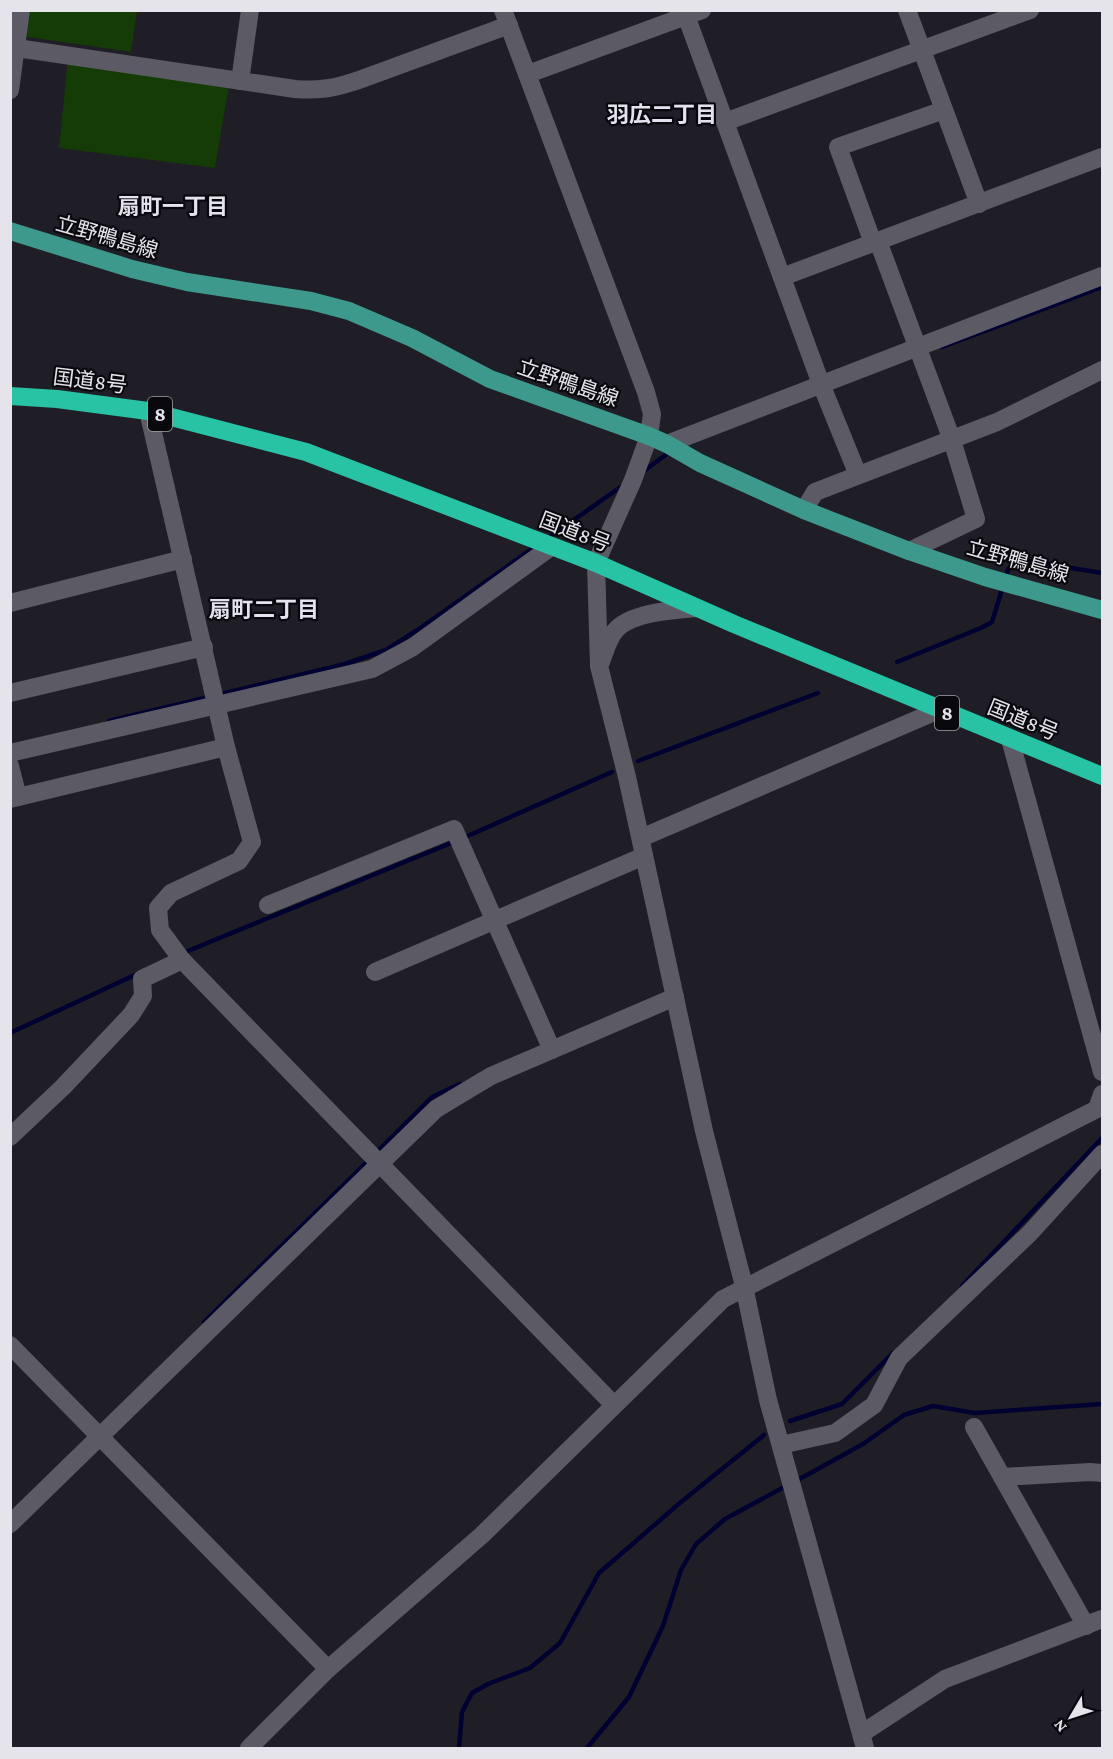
<svg xmlns="http://www.w3.org/2000/svg" width="1113" height="1759" viewBox="0 0 1113 1759" font-family="'Crimson Pro','Noto Sans JP',serif">
<style>
.green{fill:#153b07}
.lines{fill:none;stroke-linecap:round;stroke-linejoin:round}
.stream{stroke:#000031;stroke-width:4.5}
.minor{stroke:#5c5b65;stroke-width:18}
.major{stroke:#3d998b;stroke-width:18}
.highway{stroke:#28c2a4;stroke-width:18}
.labels{text-anchor:middle;dominant-baseline:central;stroke-width:4.5;stroke-linejoin:round;paint-order:stroke}
.shield{fill:#09080c;stroke:#a2a2a7;stroke-width:1.5}
.shield-label{font-size:20px;font-weight:bold;fill:#e4e4ea}
.street-label{font-size:21px;fill:#e4e4ea;stroke:#09080c}
.neighbourhood-label{font-size:22px;font-weight:bold;fill:#e3e3ef;stroke:#09080c}
</style>
<rect width="100%" height="100%" fill="#1f1e26"/>
<g class="green">
<path d="M26 11H137L131 52 22 36Z"/>
<path d="M68 58 230 79 215 168 59 148Z"/>
</g>
<g class="lines">
<g class="stream">
<path d="M942 347 1102 287"/>
<path d="M641 473 671 451"/>
<path d="M548 538 622 486"/>
<path d="M1006 578 1008 569 1028 561 1102 573"/>
<path d="M897 662 981 628 992 622 1003 586"/>
<path d="M217 695 345 664 386 650 419 629 536 546"/>
<path d="M109 721 209 697"/>
<path d="M638 761 818 693"/>
<path d="M463 838 612 772"/>
<path d="M183 953 456 841"/>
<path d="M10 1033 137 974"/>
<path d="M375 1154 432 1097 460 1084"/>
<path d="M962 1286 1102 1138"/>
<path d="M204 1322 369 1160"/>
<path d="M790 1421 842 1404 893 1353"/>
<path d="M796 1481 863 1444 904 1415 933 1406 975 1413 1102 1404"/>
<path d="M459 1748 462 1712 472 1693 488 1684 530 1668 560 1643 599 1573 681 1502 764 1435"/>
<path d="M587 1748 629 1697 663 1626 681 1570 696 1544 725 1519 786 1486"/>
</g>
<g class="minor">
<path d="M503 10 646 392 652 414 649 436 633 480 596 563 599 666 627 777 704 1131 744 1286 768 1400 865 1748"/>
<path d="M684 10 821 384 858 475"/>
<path d="M907 10 979 204"/>
<path d="M10 47 295 89C319 91 336 88 359 80L509 25"/>
<path d="M528 74 702 10"/>
<path d="M240 81 250 10"/>
<path d="M10 90 21 10"/>
<path d="M725 122 1030 10"/>
<path d="M878 241 1102 157"/>
<path d="M873 243 838 147 944 110"/>
<path d="M782 277 878 241 952 440 976 519 909 551"/>
<path d="M148 411 226 747 252 842 239 861 171 893 158 908 160 930 182 960 614 1405"/>
<path d="M667 444 1102 276"/>
<path d="M804 510 815 492 997 422 1102 370"/>
<path d="M10 603 183 559"/>
<path d="M601 662C605 652 608 639 615 631 630 612 675 610 697 608"/>
<path d="M10 693 204 647"/>
<path d="M1010 739 1102 1072"/>
<path d="M10 753 372 669 413 647 551 547"/>
<path d="M10 766 18 797"/>
<path d="M10 799 226 747"/>
<path d="M641 838 939 710"/>
<path d="M268 905 454 829 552 1050"/>
<path d="M375 972 644 856"/>
<path d="M10 1137 63 1087 131 1015 143 996 142 979 182 960"/>
<path d="M10 1345 328 1669"/>
<path d="M974 1427 1086 1626"/>
<path d="M781 1445 835 1433 874 1405 899 1358 1030 1233 1102 1154"/>
<path d="M1002 1477 1090 1472 1102 1473"/>
<path d="M10 1524 436 1109 491 1076 675 997"/>
<path d="M861 1734 945 1679 1102 1619"/>
<path d="M249 1748 328 1669 482 1535 723 1299 1097 1109 1102 1094"/>
</g>
<path class="major" d="M10 231 132 269 187 282 311 301 349 311 412 338 490 379 649 436 667 444 700 463 804 510 909 551 985 577 1102 610"/>
<path class="highway" d="M10 396 57 399 148 411 306 452 596 563 734 624 1102 776"/>
</g>
<g class="labels">
<g class="shield">
<rect x="148" y="397" width="24" height="34" rx="4.5"/>
<rect x="935" y="696" width="24" height="34" rx="4.5"/>
</g>
<g class="shield-label">
<text x="160" y="414">8</text>
<text x="947" y="713">8</text>
</g>
<g class="street-label">
<text transform="translate(107 237) rotate(16)">立野鴨島線</text>
<text transform="translate(90 381) rotate(7)">国道8号</text>
<text transform="translate(568 383) rotate(19)">立野鴨島線</text>
<text transform="translate(575 532) rotate(21)">国道8号</text>
<text transform="translate(1018 561) rotate(16)">立野鴨島線</text>
<text transform="translate(1023 720) rotate(22)">国道8号</text>
</g>
<g class="neighbourhood-label">
<text x="662" y="114">羽広二丁目</text>
<text x="173" y="206">扇町一丁目</text>
<text x="264" y="609">扇町二丁目</text>
</g>
</g>
<rect width="1113" height="1759" fill="none" stroke="#e4e4ea" stroke-width="24"/>
<g transform="translate(1071 1717) rotate(231)" stroke="#09080c" stroke-width="4.5" paint-order="stroke">
<path d="M0-4.5L10 22L0 15L-10 22Z" fill="#e4e4ea"/>
<text y="-9" font-size="16" font-weight="bold" text-anchor="middle" fill="#e4e4ea">N</text>
</g>
</svg>
